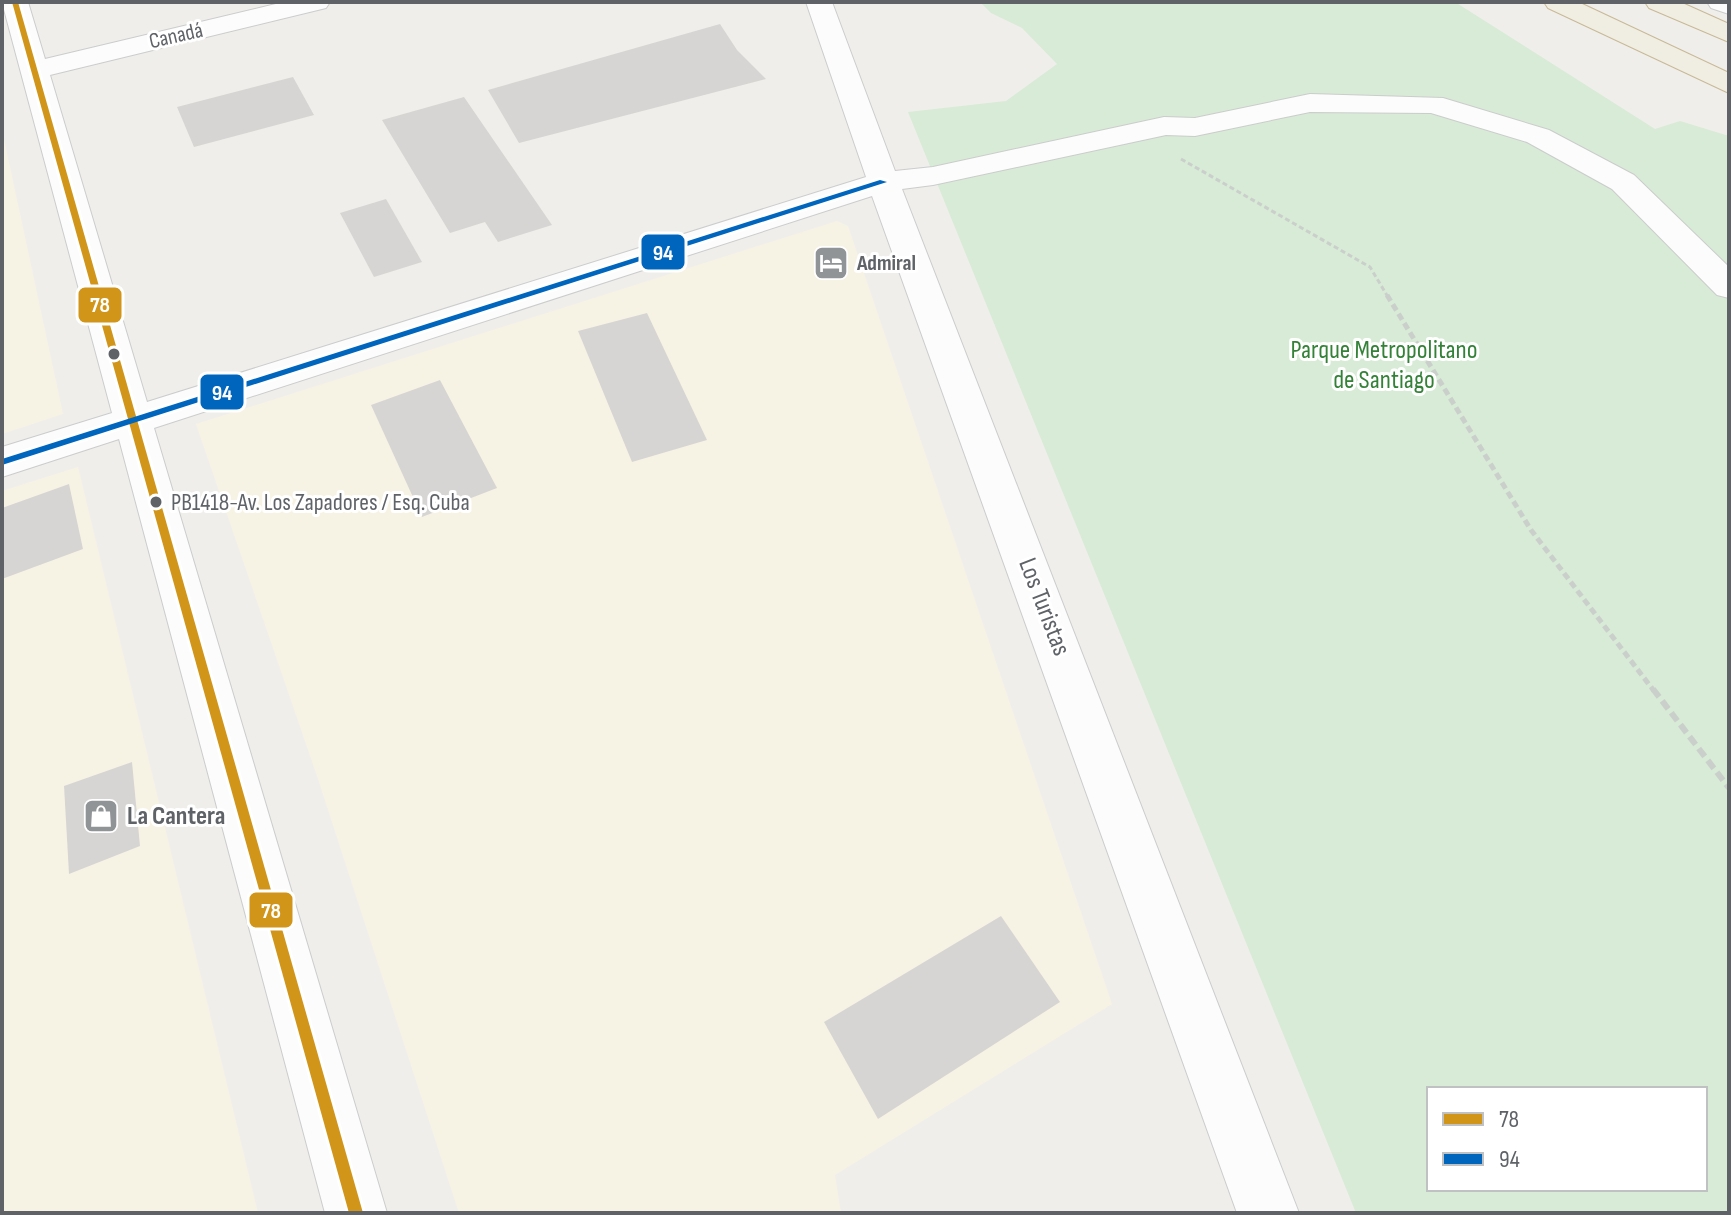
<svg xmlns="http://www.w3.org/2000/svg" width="1731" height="1215" viewBox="0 0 1731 1215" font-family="'Sofia Sans Condensed',sans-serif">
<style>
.commercial{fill:#f7f3e4}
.green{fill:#d8ebd6;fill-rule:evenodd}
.building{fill:#d6d5d3}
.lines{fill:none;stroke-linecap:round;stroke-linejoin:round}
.minor-casing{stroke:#cbcccc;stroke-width:2}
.highway-casing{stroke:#c8b996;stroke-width:2}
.path-far2{stroke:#cacfcc;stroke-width:3;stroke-dasharray:5 3;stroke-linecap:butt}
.path-far1{stroke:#cacfcc;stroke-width:5;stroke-dasharray:7 4;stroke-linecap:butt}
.path{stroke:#cacfcc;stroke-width:6;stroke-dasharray:10 5;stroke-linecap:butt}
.minor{fill:#fdfcfc;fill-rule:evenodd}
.highway{fill:#f0ede3;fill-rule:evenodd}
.bus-1-casing{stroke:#fff;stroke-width:6}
.bus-2-casing{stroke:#fff;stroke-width:6}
.bus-1{fill:#d1951a;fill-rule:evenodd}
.bus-2{fill:#0065bd;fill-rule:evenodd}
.bus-dot{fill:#5f6368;stroke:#fff;stroke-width:3}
.labels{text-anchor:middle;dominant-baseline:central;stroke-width:6;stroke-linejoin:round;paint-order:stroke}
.far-street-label{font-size:22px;fill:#5f6368;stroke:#fff}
.far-poi-label{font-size:22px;font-weight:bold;fill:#5f6368;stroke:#fff;text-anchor:start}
.bus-label{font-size:24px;fill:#5f6368;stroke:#fff;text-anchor:start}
.park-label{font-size:26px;fill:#348238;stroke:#fff}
.street-label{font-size:26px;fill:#5f6368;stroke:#fff}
.poi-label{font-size:26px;font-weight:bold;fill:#5f6368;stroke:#fff;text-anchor:start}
.line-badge{stroke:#fff;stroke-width:3}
.badge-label{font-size:22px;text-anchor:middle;font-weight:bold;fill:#fff}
</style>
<rect width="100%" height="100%" fill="#efeeea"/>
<g class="commercial">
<path d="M2 130 63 414 2 434Z"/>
<path d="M837 221 848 226 1112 1004 835 1175 841 1213H459L318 779 196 424Z"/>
<path d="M78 467 258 1213H2V491Z"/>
</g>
<path class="green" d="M980 2H1455L1655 129 1680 121 1729 136V1213H1356L908 112 1006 101 1057 64 1022 28 991 13ZM1429 1089H1705V1189H1429Z"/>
<g class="building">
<path d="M720 24 737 50 766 79 519 143 488 90Z"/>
<path d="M293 77 314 115 194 147 177 107Z"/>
<path d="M464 97 552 225 498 242 485 222 450 233 382 120Z"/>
<path d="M386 199 422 262 374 277 340 213Z"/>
<path d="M647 313 707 440 632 462 578 331Z"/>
<path d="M440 380 497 488 422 517 371 405Z"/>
<path d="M69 484 83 549 2 579V508Z"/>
<path d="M132 762 140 846 69 874 64 786Z"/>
<path d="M1001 916 1060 1002 878 1119 824 1022Z"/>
</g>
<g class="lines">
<g class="minor-casing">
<g id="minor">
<path d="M2 2H28L45 59 284 2H330L326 8 50 75 147 402 866 177 806 2H832L895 171 933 167 1164 117 1195 118 1310 94 1443 98 1549 130 1634 175 1729 267V298L1717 295 1612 189 1527 142 1431 113 1310 112 1195 136 1166 135 933 185 902 189 1299 1213H1237L872 196 154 428 387 1213H325L119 439 2 477V447L112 413Z"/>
<path d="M1707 2H1729V14L1711 8Z"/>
</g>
</g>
<g class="highway-casing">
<g id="highway">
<path d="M1544 2H1578L1729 73V93L1548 8Z"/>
<path d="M1645 2H1680L1729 24V42L1649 8Z"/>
</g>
</g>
<path class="path-far2" d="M1181 159 1370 267 1388 297"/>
<path class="path-far1" d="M1387 295 1531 530 1654 691"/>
<path class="path" d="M1653 689 1729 788"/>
<use href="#minor" class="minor"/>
<use href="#highway" class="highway"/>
<g class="bus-1-casing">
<path id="bus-1" d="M12 2H18L363 1213H349Z"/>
</g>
<g class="bus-2-casing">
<path id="bus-2" d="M880 180 887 182 2 465V459Z"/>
</g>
<use href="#bus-1" class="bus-1"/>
<use href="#bus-2" class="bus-2"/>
</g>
<defs>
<g id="hotel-square" transform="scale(1.8)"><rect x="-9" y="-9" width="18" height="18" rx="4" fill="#919496" stroke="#fff"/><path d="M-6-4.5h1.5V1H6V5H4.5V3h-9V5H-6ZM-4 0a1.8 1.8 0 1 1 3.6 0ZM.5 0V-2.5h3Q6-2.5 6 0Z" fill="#fff"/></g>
<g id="shop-square" transform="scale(1.8)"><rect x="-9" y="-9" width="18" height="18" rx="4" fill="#919496" stroke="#fff"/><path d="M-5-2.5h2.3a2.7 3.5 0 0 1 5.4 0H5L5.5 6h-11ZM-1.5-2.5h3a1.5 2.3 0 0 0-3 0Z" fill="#fff"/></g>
</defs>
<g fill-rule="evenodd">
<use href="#hotel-square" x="831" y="263"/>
<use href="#shop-square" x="101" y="816"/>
</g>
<g class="bus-dot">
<circle cx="114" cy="354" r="7"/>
<circle cx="156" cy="502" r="7"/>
</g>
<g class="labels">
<g class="far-street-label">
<text transform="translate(176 36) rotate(-13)">Canadá</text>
</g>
<g class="far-poi-label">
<text x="857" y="263">Admiral</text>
</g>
<g class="bus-label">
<text x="171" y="502">PB1418-Av. Los Zapadores / Esq. Cuba</text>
</g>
<g class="park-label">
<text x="1384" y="350">Parque Metropolitano<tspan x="1384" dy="30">de Santiago</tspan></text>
</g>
<g class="street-label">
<text transform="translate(1044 607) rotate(69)">Los Turistas</text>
</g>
<g class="poi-label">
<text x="127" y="816">La Cantera</text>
</g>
</g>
<g class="line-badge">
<rect x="640" y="233" width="46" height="38" rx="8" fill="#0065bd"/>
<rect x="77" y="286" width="46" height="38" rx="8" fill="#d1951a"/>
<rect x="199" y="373" width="46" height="38" rx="8" fill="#0065bd"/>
<rect x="248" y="891" width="46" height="38" rx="8" fill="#d1951a"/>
</g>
<g class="badge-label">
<text x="663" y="260">94</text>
<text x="100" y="312">78</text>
<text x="222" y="400">94</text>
<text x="271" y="918">78</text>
</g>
<rect width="1731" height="1215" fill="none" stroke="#5f6368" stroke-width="8"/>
<rect x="1427" y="1087" width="280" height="104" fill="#ffffff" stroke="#bfc1c3" stroke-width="2"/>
<rect x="1443" y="1113" width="40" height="12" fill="#d1951a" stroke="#bfc1c3" stroke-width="2"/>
<text x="1499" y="1127" font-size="24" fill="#5f6368">78</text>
<rect x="1443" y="1153" width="40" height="12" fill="#0065bd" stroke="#bfc1c3" stroke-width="2"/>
<text x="1499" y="1167" font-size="24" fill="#5f6368">94</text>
</svg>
